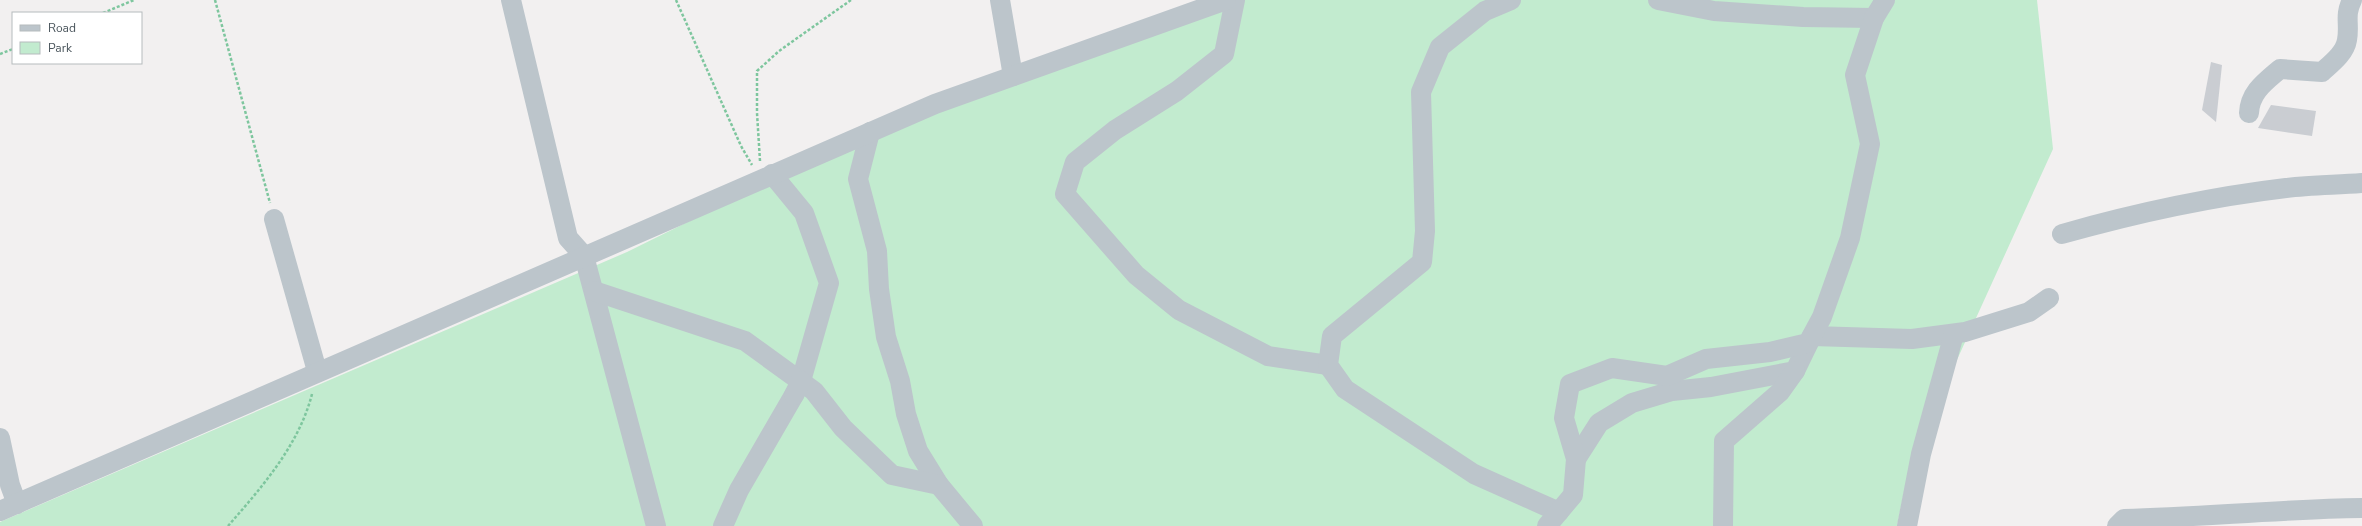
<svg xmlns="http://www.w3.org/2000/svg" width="2362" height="526" viewBox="0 0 2362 526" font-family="'Nunito Sans',sans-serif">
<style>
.green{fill:#c2ebcf}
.building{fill:#cacdd2}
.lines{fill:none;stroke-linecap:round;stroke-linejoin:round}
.path{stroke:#7ec69e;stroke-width:2.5;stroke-dasharray:3 2;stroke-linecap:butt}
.minor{stroke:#bcc5cb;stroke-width:20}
.minor-bridge{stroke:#bcc5cb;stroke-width:20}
</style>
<rect width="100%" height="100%" fill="#f2f0f0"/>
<path class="green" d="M1240 0H2037L2053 149 1910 463 1897 526H0V522L627 252 870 132Z"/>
<g class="building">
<path d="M2211 62 2222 65 2216 122 2202 110Z"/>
<path d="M2271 105 2316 111 2312 136 2258 128Z"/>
</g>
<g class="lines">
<g class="path">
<path d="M215 0 270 203"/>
<path d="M676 0 741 146 752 165"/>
<path d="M103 13 134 0"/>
<path d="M0 54 13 49"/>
<path d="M760 161 757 113V71L779 51 851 0"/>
<path d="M228 526C262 487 299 445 312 394"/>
</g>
<g class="minor">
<path d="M511 0 568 238 584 256 656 526"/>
<path d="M1000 0 1013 76"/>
<path d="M1235 0 1224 54 1177 91 1115 130 1075 162 1065 194 1136 275 1179 310 1268 356 1328 365"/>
<path d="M1511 0 1485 11 1440 47 1421 92 1425 231 1422 262 1332 336 1328 365 1345 389 1474 474 1559 512"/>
<path d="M1658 0 1714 11 1803 17 1874 18"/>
<path d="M2249 113C2250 92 2265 82 2280 69L2322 72C2332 63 2345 53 2347 40 2350 24 2344 16 2352 0"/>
<path d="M870 132 858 179 877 251 879 289 886 337 900 381 906 414 918 451 939 485"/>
<path d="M772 174 804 213 829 283 801 381"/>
<path d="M274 219 317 371"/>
<path d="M2062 234C2136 213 2210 197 2286 188 2311 185 2337 185 2362 183"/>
<path d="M594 291 745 341 814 391 843 428 892 475 939 485 973 526"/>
<path d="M0 438 10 485 17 504"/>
<path d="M1576 459 1599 423 1632 403 1672 391 1711 387 1795 371 1812 336 1912 339 1965 332 2029 312 2049 298"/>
<path d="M0 511 935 104 1226 0"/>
<path d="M723 526 739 490 794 395"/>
<path d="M1547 526 1573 495 1576 459 1564 418 1570 384 1612 368 1667 376 1706 359 1770 352 1808 343 1822 317 1850 238 1870 144 1855 75 1874 18 1885 0"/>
<path d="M1723 526 1724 441 1780 392 1795 371"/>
<path d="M1907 526 1921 454 1954 334"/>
<path d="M2117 526 2124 519C2203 517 2282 509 2362 508"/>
</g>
<path class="minor-bridge" d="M794 395 801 381"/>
</g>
<rect x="12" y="12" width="130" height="52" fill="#ffffff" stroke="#b6bbbd"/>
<rect x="20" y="25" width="20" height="6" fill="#bcc5cb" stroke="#b6bbbd"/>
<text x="48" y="32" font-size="12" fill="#49545b">Road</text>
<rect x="20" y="42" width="20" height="12" fill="#c2ebcf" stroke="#b6bbbd"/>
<text x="48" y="52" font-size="12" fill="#49545b">Park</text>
</svg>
